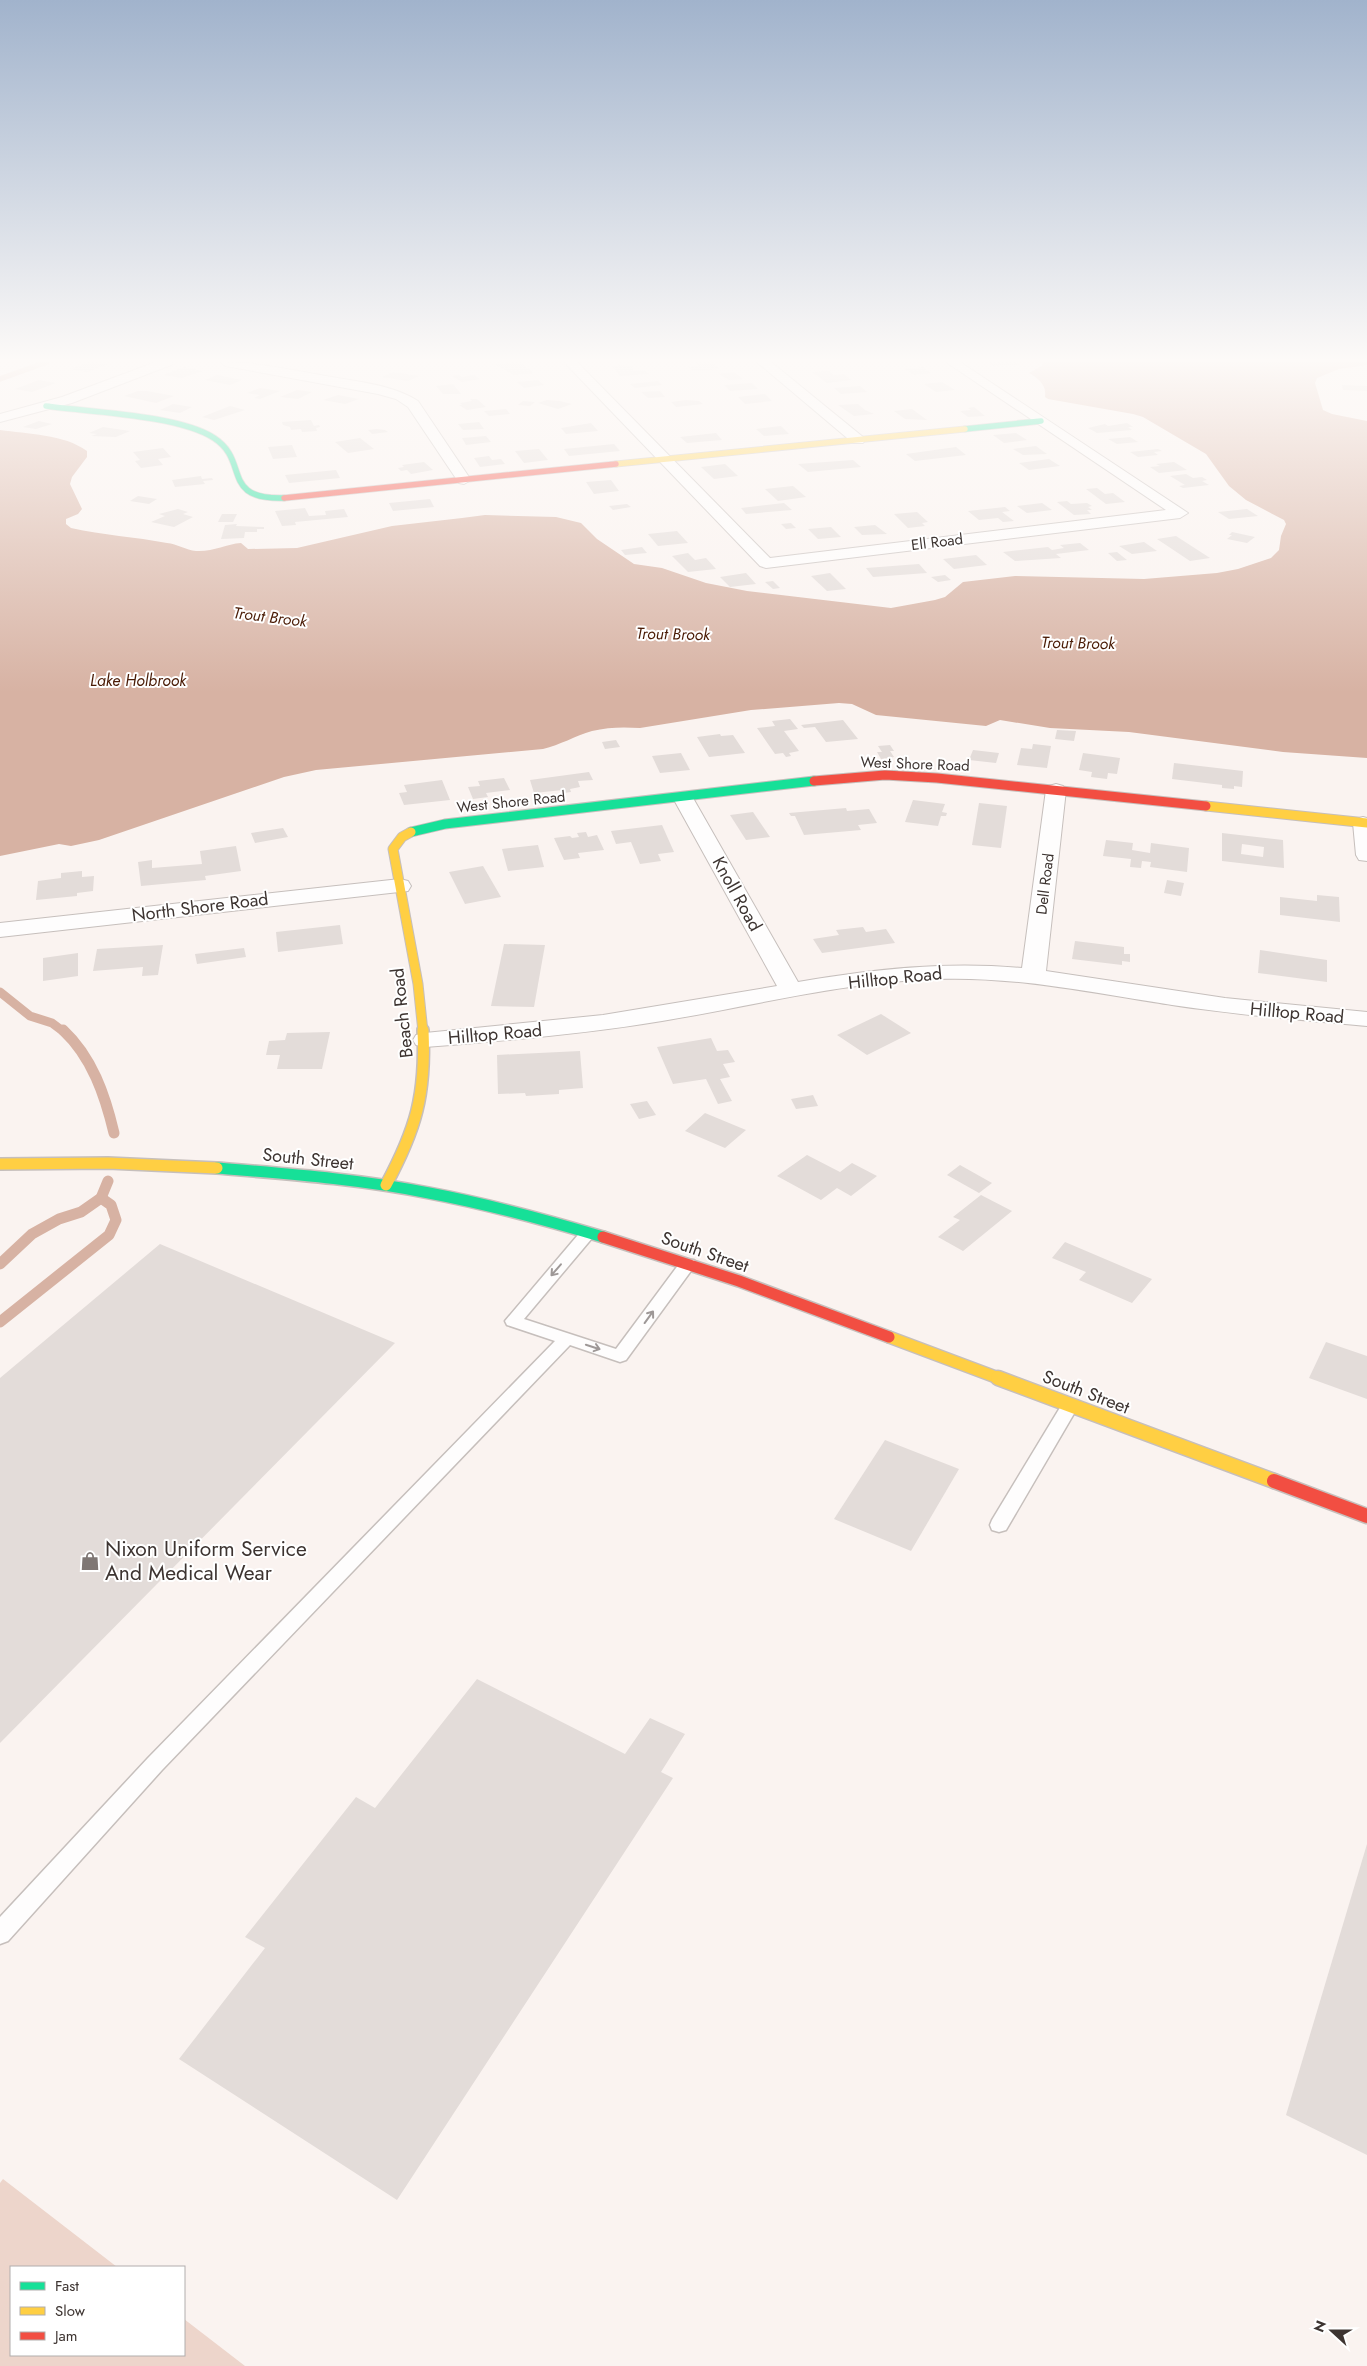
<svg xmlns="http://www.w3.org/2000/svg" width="1367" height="2366" viewBox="0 0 1367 2366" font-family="Jost,sans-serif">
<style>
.green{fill:#edd5cb}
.water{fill:#d7b2a3}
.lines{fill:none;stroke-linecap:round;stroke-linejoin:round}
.stream-far2{stroke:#d7b2a3;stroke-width:5.5}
.stream-far1{stroke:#d7b2a3;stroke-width:9}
.stream{stroke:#d7b2a3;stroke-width:11}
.building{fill:#e3dcd9;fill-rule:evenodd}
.lane-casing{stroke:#c6bfbc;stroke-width:3}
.street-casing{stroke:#c6bfbc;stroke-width:2}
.fast-far2-casing{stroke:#c6bfbc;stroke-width:7}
.fast-far1-casing{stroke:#c6bfbc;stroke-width:11}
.fast-casing{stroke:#c6bfbc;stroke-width:14}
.slow-far3-casing{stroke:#c6bfbc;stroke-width:7}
.slow-far2-casing{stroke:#c6bfbc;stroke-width:11}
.slow-far1-casing{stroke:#c6bfbc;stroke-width:14}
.slow-casing{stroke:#c6bfbc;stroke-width:17}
.jam-far3-casing{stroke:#c6bfbc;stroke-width:7}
.jam-far2-casing{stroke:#c6bfbc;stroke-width:11}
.jam-far1-casing{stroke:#c6bfbc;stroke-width:14}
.jam-casing{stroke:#c6bfbc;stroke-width:17}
.lane{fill:#fefdfd;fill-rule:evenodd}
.street{fill:#fefdfd;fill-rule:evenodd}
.fast-far2{stroke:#16e098;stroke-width:5.5}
.fast-far1{stroke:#16e098;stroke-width:9}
.fast{stroke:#16e098;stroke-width:11}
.slow-far3{stroke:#ffcf43;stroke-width:5.5}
.slow-far2{stroke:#ffcf43;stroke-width:9}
.slow-far1{stroke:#ffcf43;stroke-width:11}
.slow{stroke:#ffcf43;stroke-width:14}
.jam-far3{stroke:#f24e42;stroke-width:5.5}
.jam-far2{stroke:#f24e42;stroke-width:9}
.jam-far1{stroke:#f24e42;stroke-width:11}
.jam{stroke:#f24e42;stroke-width:14}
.oneway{stroke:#9e9897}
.labels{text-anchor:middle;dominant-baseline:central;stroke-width:4;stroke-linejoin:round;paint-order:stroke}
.far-street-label{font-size:15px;fill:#3d3431;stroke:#fff}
.far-water-label{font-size:16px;font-style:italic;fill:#4a1b05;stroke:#fff}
.street-label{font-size:18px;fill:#3d3431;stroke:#fff}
.near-poi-label{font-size:21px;fill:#3d3431;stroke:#fff;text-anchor:start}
</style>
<rect width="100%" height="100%" fill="#faf3f0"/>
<path class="green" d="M3 2179 117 2267H11V2355H184V2319L245 2366H0V2183Z"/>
<path class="water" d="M1042 362H1367V365L1339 369 1317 378 1315 383 1323 410 1332 414 1367 421V758L1283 752 1129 732 1050 728 1000 720 986 726 876 715 852 704 839 703 751 710 640 728C624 727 608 727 592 731 575 736 560 745 543 749L316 770 284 777 99 840 71 846 59 844 0 856V430C27 434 64 434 87 451V457L72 477 70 484 82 509 78 514 66 519V524L71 528C103 535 135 537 167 543 177 544 186 550 196 551 213 552 226 544 241 543L248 549 297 548 392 526 462 518 485 515 556 517 581 523 597 539 634 564 662 568 706 583 747 591 891 608 935 600 945 597 963 582 1015 576 1144 579 1217 573 1238 569 1271 558 1279 550 1281 536 1286 524 1284 520 1246 500 1229 486 1206 454 1143 417 1133 414 1048 399 1045 397C1047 385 1038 378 1029 373L1043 365Z"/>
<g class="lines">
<path class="stream-far2" d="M0 379 47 362"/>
<path class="stream-far1" d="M0 992 30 1016 52 1023 64 1032"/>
<g class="stream">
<path d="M63 1030C92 1057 105 1095 114 1133"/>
<path d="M0 1264 32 1234 59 1219 81 1212 101 1198 108 1181"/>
<path d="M0 1322 109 1235 116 1220 111 1205 101 1198"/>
</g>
</g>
<g class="building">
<path d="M89 362 109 364 87 372 70 369Z"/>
<path d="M520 362 534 373 514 375 494 364Z"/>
<path d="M711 362 720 369 694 371 688 367 699 366 695 363Z"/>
<path d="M987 362H1017L1020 364 993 366Z"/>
<path d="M621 365 631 366 634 371 645 370 649 374 620 376 612 366Z"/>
<path d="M184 367 203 371 182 378 163 375Z"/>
<path d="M923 367 931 373 914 375 905 369Z"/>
<path d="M829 371 834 375 844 374 851 380 827 383 812 372Z"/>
<path d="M393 372 419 376 408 381 382 377Z"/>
<path d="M734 372 743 379 729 380 719 374Z"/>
<path d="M217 375 242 380 230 385 205 380Z"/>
<path d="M459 375 462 377 474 375 480 379 462 382 452 376Z"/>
<path d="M39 380 56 383 32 392 15 389Z"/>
<path d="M538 380 544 385 524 388 517 382Z"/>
<path d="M658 381 662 385 635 388 630 384Z"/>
<path d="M942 382 955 390 936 392 924 384Z"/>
<path d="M752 383 758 389 730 391 724 385Z"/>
<path d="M453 384 461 394H443L436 386Z"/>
<path d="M1342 385 1367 386V391L1343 390Z"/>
<path d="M860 386 867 392 841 394 834 388Z"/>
<path d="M260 388 280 391 260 399 254 398 260 395 247 393Z"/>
<path d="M297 390 312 392 298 399 280 397Z"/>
<path d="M138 391H147L174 396 156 403 124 396Z"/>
<path d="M660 391 665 397 648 398 641 392Z"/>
<path d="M765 394 772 401 745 404 738 397Z"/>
<path d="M338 395 359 399 345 404 323 400Z"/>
<path d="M470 399H477L486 407 467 410 459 405H462L460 403 472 401Z"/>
<path d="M547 400 560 401 572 404 558 409 538 403Z"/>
<path d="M686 400 699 401 703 404 676 407 671 402Z"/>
<path d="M523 401 535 402 530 406 518 405Z"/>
<path d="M173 404 192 407 180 413 160 410Z"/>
<path d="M858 404 865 410 874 414 854 416 838 405Z"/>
<path d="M230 406 245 410 214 420 202 417Z"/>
<path d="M974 407 985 416 968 417 960 411 971 410 968 408Z"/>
<path d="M506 409 510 414 489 416 484 411Z"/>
<path d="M912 409 927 420 905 419 894 411Z"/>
<path d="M311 420 314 426 319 425 320 427 316 428 317 431 302 432 301 429 291 430 290 427 283 425 282 422Z"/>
<path d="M39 421 52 424 36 429 23 427Z"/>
<path d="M479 422 484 429 463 430 458 424Z"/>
<path d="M591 423 598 431 566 434 561 428Z"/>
<path d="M1127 423 1133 427H1128L1132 430 1097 433 1088 428 1105 424 1108 426Z"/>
<path d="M781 426 789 434 764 436 756 429Z"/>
<path d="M103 427 130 431 116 437 91 436 97 434 89 433Z"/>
<path d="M377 429 385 430 388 432 372 434 368 430Z"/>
<path d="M716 433 722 440 687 443 680 437Z"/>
<path d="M1016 433 1027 440 1004 443 993 435Z"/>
<path d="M486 436 491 442 466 445 462 438Z"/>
<path d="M1130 437 1138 442 1117 444 1108 439Z"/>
<path d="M360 438 374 449 348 453 335 442Z"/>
<path d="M614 444 620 451 569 456 564 449Z"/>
<path d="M292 445 297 457 273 459 268 447Z"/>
<path d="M1036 446 1047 454 1023 455 1013 449Z"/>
<path d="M956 447 966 455 915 461 906 454Z"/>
<path d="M163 448 171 457 158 459 163 465 141 468 135 461 140 460 133 452Z"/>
<path d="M539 449 548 460 524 463 515 451Z"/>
<path d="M1158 449 1162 451 1154 452 1158 455 1138 457 1130 452Z"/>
<path d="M489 456 492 460 501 459 505 464 480 467 474 458Z"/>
<path d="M1049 459 1060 466 1029 470 1019 463Z"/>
<path d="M853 460 861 467 808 472 798 464Z"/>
<path d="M424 462 433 470 411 474 407 470 401 471 398 468 404 467 402 465Z"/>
<path d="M1174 462 1187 470 1159 473 1150 467 1160 466 1156 464Z"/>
<path d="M725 464 738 476 714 479 701 467Z"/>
<path d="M336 470 340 478 289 483 285 475Z"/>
<path d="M1186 474 1193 478 1202 477 1207 480 1202 481 1209 485 1183 488 1179 486 1185 485 1170 476Z"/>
<path d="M201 476 202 479 212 478 213 480 203 481 205 484 175 487 172 480Z"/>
<path d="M611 480 619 491 594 494 586 482Z"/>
<path d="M793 486 806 497 778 501 765 489Z"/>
<path d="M1097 488 1105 494 1113 493 1125 502 1106 504 1086 489Z"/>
<path d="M138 496 157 499 149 504 130 501Z"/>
<path d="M430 499 434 507 393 511 389 503Z"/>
<path d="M1067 501 1071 504 1087 503 1092 506 1088 507 1092 510H1087L1091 514 1074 515 1057 502Z"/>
<path d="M784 503 792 510 746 514 741 508Z"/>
<path d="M1042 503 1052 510 1027 513 1017 506Z"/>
<path d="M627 504 631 507 613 510 609 506Z"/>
<path d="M1005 507 1010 511 1002 512 1014 521 1003 522 998 518 979 520 968 511Z"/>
<path d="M305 508 309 516 326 515 325 511 344 509 348 517 295 522 296 525 282 526 275 511Z"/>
<path d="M178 509 188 512 183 514 193 517 174 527 151 522 165 516 159 514Z"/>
<path d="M1247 509 1258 516 1229 519 1218 512Z"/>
<path d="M917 512 928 522 922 523 925 526 908 528 894 514Z"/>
<path d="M222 514H237L233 522H218Z"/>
<path d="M791 523 796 528 786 529 781 524Z"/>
<path d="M237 524 236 526 264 527V529H257V532H245L244 538 221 539 225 525Z"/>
<path d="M875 525 887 534 862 535 854 527Z"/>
<path d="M831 527 841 537 818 539 808 529Z"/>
<path d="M677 531 688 543 658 546 648 534Z"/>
<path d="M1232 532 1255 537 1247 543 1227 539 1232 535H1229Z"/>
<path d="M1176 536 1210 558 1190 561 1157 539Z"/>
<path d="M1144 542 1157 551 1132 554 1119 546Z"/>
<path d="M1080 543 1089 550 1056 554 1061 558 1015 561 1003 552 1048 547 1052 550 1064 548 1060 545Z"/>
<path d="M642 547 647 553 625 555 621 550Z"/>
<path d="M1117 552 1127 560 1117 561 1108 553Z"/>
<path d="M688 553 695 560 706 558 716 569 688 572 672 556Z"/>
<path d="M976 555 987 565 954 569 943 559Z"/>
<path d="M919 564 927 573 873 577 866 568Z"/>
<path d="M746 573 756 584 730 587 720 577Z"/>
<path d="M830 573 846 589 827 591 811 576Z"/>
<path d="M945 575 951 580 938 582 931 577Z"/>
<path d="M773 581 780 588 773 589 765 582Z"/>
<path d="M790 719 798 729 784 731 799 751 789 753 791 756 786 757 783 753 775 754 757 728 775 726 772 721Z"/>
<path d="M843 720 858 739 826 742 815 727 804 728 801 725Z"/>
<path d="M1057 730 1076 731 1074 741 1055 739Z"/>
<path d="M720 734 721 736 733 735 745 753 709 757 697 737Z"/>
<path d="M616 740 620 747 605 749 602 742Z"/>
<path d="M1033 744 1051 746 1047 768 1017 765 1021 748 1032 749Z"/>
<path d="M890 745 894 751H890L894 757 881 759 877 752H882L878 746Z"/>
<path d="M973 750 999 753 996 763 969 760Z"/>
<path d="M681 753 690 770 660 773 652 756Z"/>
<path d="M1083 753 1120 758 1117 774 1108 773 1107 779 1091 777 1092 772 1079 770Z"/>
<path d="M1174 763 1243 771 1242 787 1234 786V789L1222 788V785L1172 779Z"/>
<path d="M589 772 593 780 578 781 580 787 570 789 571 792 564 793 563 790 534 793 530 780Z"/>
<path d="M504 778 510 790 486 793 488 797 473 799 468 787 480 786 478 781Z"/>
<path d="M442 780 450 800 404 805 399 793 407 792 404 785Z"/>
<path d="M913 800 945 804 942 812 947 813 946 816H941L938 826 905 822Z"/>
<path d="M979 803 1007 806 1001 848 972 845Z"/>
<path d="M846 808 847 811 869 809 877 823 858 825 861 830 804 835 795 816H791L789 813Z"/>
<path d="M753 812 770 837 746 840 730 815Z"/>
<path d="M662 825 674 852 658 854 661 861 640 864 631 842 616 844 611 831Z"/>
<path d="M283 828 288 837 255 843 251 833Z"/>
<path d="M586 832 588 837 597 835 604 850 578 853 580 858 564 860 554 838 570 836 572 838 579 837 577 833Z"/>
<path d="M1222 833 1283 840 1284 868 1222 861ZM1242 844 1264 847 1263 857 1241 854Z"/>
<path d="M1106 840 1133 843 1132 850 1150 853 1151 843 1189 848 1187 872 1150 867 1151 862 1142 861 1141 868 1130 867 1131 859 1103 856Z"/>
<path d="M538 845 544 867 508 871 502 849Z"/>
<path d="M236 846 241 871 205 876 206 880 141 886 138 862 152 860V868L202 864 200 851Z"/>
<path d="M483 866 501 897 465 904 449 872Z"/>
<path d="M82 871V877L94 876 93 891 77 893V896L36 900 38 881 61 878V873Z"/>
<path d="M1167 880 1184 883 1181 896 1164 893Z"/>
<path d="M1317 895 1339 897 1340 922 1280 915V897L1317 901Z"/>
<path d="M340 925 343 944 278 952 276 932Z"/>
<path d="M863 927 866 932 886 929 895 943 822 953 813 939 839 935 836 930Z"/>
<path d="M1075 941 1124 947V954H1130V962L1122 961V965L1072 959Z"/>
<path d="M504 944 545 945 534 1007 491 1006Z"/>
<path d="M163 945 158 975 142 976 143 967 93 971 97 949Z"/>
<path d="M244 948 246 957 197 964 195 954Z"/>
<path d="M1260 950 1327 960V982L1258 973Z"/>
<path d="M78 953V976L43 981V958Z"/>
<path d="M881 1014 911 1033 867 1055 837 1035Z"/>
<path d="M330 1032 322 1069H277L280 1055H266L269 1041 285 1040 287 1033Z"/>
<path d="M711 1038 717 1051 728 1050 735 1062 723 1064 730 1077 720 1079 732 1101 718 1104 706 1079 673 1084 657 1047Z"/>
<path d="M580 1051 583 1088 559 1090V1094L526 1096 525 1093 498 1094 497 1055Z"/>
<path d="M813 1095 818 1106 796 1109 791 1099Z"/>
<path d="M647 1101 656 1115 639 1119 630 1104Z"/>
<path d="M705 1113 746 1130 725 1148 685 1131Z"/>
<path d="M807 1155 840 1172 852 1163 877 1176 851 1196 837 1188 821 1200 777 1176Z"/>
<path d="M960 1165 992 1183 979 1193 947 1175Z"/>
<path d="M981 1195 1012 1211 963 1251 938 1237 960 1220 953 1217Z"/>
<path d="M1065 1242 1152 1279 1132 1303 1079 1280 1086 1272 1052 1258Z"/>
<path d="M160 1244 395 1343 0 1743V1378Z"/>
<path d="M1326 1342 1367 1356V1399L1309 1378Z"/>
<path d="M885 1440 959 1469 911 1551 834 1519Z"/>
<path d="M477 1679 625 1754 650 1718 685 1734 661 1772 673 1778 397 2200 179 2059 265 1948 245 1937 356 1797 375 1808Z"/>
<path d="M1367 1844V2155L1286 2115Z"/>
</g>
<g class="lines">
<g class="lane-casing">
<g id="lane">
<path d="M588 1228 593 1229 596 1233 593 1237 524 1319 616 1349 682 1260H694L696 1264 626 1360 620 1362 570 1345 162 1770 8 1941 0 1944V1917L148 1758 555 1341 507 1325 505 1321 583 1229Z"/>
<path d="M1070 1399 1076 1401 1079 1405 1006 1530 999 1532 992 1530 990 1525 992 1520 1064 1401Z"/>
</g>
</g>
<g class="street-casing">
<g id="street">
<path d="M156 362H173L171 365 72 403 0 422V414L62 397Z"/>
<path d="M220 362C256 362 291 370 326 376 357 382 391 384 418 401L471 480 464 484 459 483 408 407 396 399 378 394 226 366Z"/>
<path d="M564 362H577L770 558 1166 510 946 362H960L1188 513 1180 518 766 568 760 566Z"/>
<path d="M757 362H771L863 437 865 440 863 443H853Z"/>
<path d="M1056 784 1063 786 1066 790 1046 971 1225 998 1367 1012V1026C1302 1020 1237 1015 1172 1005 1094 993 1016 976 936 979 843 982 753 1006 662 1021 584 1034 504 1041 425 1047L416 1045 413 1040 416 1035 425 1033 603 1015 777 986 673 798 676 794 683 792 690 794 693 798 798 982C873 969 947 961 1022 968L1046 790 1049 786Z"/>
<path d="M1363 817 1367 818V861L1359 860 1356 855 1353 823 1356 819Z"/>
<path d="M400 879 408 881 411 886 408 891 0 937V923Z"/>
</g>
</g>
<g class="fast-far2-casing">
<g id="fast-far2">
<path d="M46 406C89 412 179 415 214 438 250 461 220 500 284 498"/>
<path d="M965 429 1041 421"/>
</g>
</g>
<g class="fast-far1-casing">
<path id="fast-far1" d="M411 832 445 824 814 781"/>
</g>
<g class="fast-casing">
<path id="fast" d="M217 1168C288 1174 359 1179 429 1193 488 1204 546 1220 603 1237"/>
</g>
<g class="slow-far3-casing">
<path id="slow-far3" d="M616 464 965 429"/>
</g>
<g class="slow-far2-casing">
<g id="slow-far2">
<path d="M1206 806 1367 823"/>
<path d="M411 832 402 837 393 849 418 984 423 1032"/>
</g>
</g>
<g class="slow-far1-casing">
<g id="slow-far1">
<path d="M0 1164 108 1163 217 1168"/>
<path d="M386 1185C416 1129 426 1095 423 1030"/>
<path d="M889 1337 1001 1379"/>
</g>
</g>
<g class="slow-casing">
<path id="slow" d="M998 1378 1274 1481"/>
</g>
<g class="jam-far3-casing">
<path id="jam-far3" d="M284 498 616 464"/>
</g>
<g class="jam-far2-casing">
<path id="jam-far2" d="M814 781 885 775 937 778 1206 806"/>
</g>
<g class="jam-far1-casing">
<path id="jam-far1" d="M603 1237 739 1281 889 1337"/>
</g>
<g class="jam-casing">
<path id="jam" d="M1274 1481 1367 1516"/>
</g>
<use href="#lane" class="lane"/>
<use href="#street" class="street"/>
<use href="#fast-far2" class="fast-far2"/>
<use href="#fast-far1" class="fast-far1"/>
<use href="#fast" class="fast"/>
<use href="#slow-far3" class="slow-far3"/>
<use href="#slow-far2" class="slow-far2"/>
<use href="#slow-far1" class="slow-far1"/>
<use href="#slow" class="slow"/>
<use href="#jam-far3" class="jam-far3"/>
<use href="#jam-far2" class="jam-far2"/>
<use href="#jam-far1" class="jam-far1"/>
<use href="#jam" class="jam"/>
</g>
<defs><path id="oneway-shaft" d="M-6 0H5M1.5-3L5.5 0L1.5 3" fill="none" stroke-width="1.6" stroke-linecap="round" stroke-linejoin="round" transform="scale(1.25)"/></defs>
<g class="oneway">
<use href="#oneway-shaft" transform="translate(556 1270) rotate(131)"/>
<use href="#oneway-shaft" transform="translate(649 1317) rotate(-54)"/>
<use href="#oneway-shaft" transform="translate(593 1347) rotate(18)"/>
</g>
<linearGradient id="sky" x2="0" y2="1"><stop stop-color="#a1b3cc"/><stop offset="0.52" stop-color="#fdfaf8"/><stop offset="1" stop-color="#fdfaf8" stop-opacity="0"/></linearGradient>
<rect width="1367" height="693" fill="url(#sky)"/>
<defs>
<g id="shop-bare" transform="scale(1.5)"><path d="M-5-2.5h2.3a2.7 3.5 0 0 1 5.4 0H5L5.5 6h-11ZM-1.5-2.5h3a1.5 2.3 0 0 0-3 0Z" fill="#7f7774" stroke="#fff" stroke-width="2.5" paint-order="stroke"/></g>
</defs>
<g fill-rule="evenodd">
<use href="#shop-bare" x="90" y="1561"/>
</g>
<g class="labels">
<g class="far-street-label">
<text transform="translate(937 542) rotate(-7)">Ell Road</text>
<text transform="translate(915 764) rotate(2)">West Shore Road</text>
<text transform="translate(511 802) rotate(-6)">West Shore Road</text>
<text transform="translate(1045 884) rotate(-83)">Dell Road</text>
</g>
<g class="far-water-label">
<text transform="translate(270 617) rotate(7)">Trout Brook</text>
<text transform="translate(673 634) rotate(1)">Trout Brook</text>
<text transform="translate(1078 643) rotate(1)">Trout Brook</text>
<text x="138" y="680">Lake Holbrook</text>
</g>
<g class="street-label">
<text transform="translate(737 894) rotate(61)">Knoll Road</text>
<text transform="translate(200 907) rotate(-7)">North Shore Road</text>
<text transform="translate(895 978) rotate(-6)">Hilltop Road</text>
<text transform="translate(402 1013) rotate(-96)">Beach Road</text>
<text transform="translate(1297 1013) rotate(5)">Hilltop Road</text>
<text transform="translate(495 1034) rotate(-5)">Hilltop Road</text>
<text transform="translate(308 1159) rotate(6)">South Street</text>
<text transform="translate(705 1252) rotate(19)">South Street</text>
<text transform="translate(1086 1392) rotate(21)">South Street</text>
</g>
<g class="near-poi-label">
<text x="105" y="1549">Nixon Uniform Service<tspan x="105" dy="24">And Medical Wear</tspan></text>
</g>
</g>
<rect x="10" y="2266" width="175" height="90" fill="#ffffff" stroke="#b1aead"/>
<rect x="20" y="2282" width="25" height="8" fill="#16e098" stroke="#b1aead"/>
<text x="55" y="2291" font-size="15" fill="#3d3431">Fast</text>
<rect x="20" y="2307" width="25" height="8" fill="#ffcf43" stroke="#b1aead"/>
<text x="55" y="2316" font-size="15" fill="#3d3431">Slow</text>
<rect x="20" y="2332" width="25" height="8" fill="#f24e42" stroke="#b1aead"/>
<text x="55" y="2341" font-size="15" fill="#3d3431">Jam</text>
<g transform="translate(1332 2331) rotate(291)" stroke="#ffffff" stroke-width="4" paint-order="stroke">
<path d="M0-4L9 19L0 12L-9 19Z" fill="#3d3431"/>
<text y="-8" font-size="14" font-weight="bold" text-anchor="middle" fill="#3d3431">N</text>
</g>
</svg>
